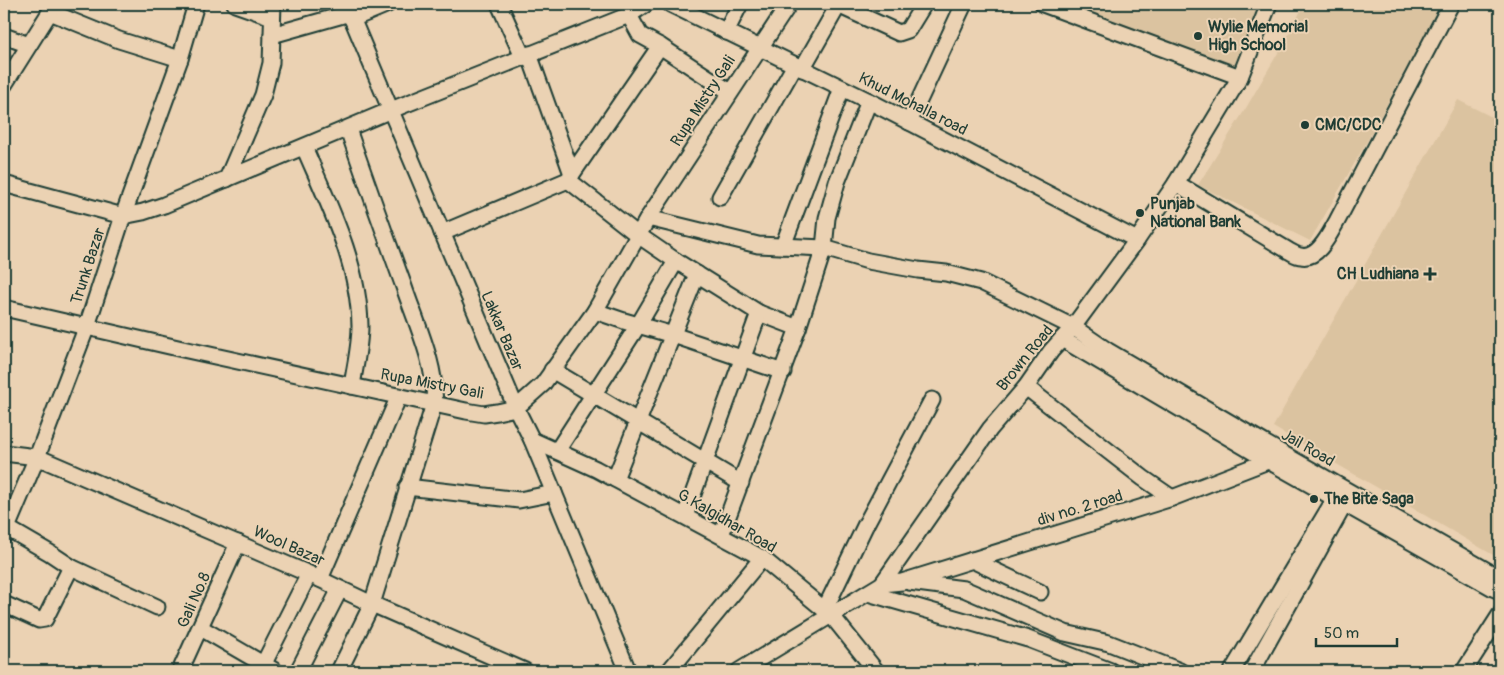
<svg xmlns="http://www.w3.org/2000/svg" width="1504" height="675" viewBox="0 0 1504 675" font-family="Pangolin,sans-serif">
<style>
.built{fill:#dbc3a0}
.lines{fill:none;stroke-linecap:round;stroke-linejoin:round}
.minor-casing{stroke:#1f3d34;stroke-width:19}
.minor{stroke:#ebd2b3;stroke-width:15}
.poi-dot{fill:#1f3d34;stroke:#ebd2b3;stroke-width:2}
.labels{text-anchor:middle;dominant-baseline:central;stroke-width:4;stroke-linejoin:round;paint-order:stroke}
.poi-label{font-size:16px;font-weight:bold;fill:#1f3d34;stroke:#ebd2b3;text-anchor:start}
.street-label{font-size:16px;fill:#1f3d34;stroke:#ebd2b3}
</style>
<rect width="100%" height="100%" fill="#ebd2b3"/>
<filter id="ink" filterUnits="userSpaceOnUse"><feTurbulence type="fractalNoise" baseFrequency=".02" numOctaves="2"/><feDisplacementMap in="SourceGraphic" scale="10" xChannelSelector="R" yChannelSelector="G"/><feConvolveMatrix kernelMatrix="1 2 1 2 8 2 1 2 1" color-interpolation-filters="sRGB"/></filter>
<g filter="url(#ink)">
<g class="built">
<path d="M1066 4H1259L1233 69Z"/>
<path d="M1304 4H1441L1366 143 1310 241 1198 185 1246 108 1293 27Z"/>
<path d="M1458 100 1500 121V559L1273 427Z"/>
</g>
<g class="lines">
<g class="minor-casing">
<g id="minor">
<path d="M235 4 272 17"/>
<path d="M346 4 516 408 532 440 628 671"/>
<path d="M499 4 523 57"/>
<path d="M670 4 869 101 1137 240"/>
<path d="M836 4 899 33 908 30 924 4"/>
<path d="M1043 4 1240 77"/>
<path d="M50 12 119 40 180 59"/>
<path d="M352 19 388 4"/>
<path d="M726 32 740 4"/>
<path d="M272 35 350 13"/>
<path d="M4 36 29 45"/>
<path d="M660 46 730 92"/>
<path d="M529 54 572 174 660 46 640 35 629 15"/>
<path d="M802 69 839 4"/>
<path d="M4 85 55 4"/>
<path d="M909 122 964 4"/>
<path d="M304 147C328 203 359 263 360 326 360 346 355 366 352 386"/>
<path d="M227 179 263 95 271 63 273 4"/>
<path d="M568 180 638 235 676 261 759 313 798 328"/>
<path d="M1176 183 1289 251C1293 253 1297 256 1301 256 1318 260 1330 233 1337 221L1451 4"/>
<path d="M4 184 123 216 143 212 164 205 391 110 629 15 646 4"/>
<path d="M720 197 795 65"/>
<path d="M648 218 758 245 824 248 868 261 918 270 946 273 981 282 1073 327 1108 351 1285 455 1498 577 1500 580"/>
<path d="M442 233 568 180 572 174"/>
<path d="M783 246 842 88"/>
<path d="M4 308 178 348 466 411 484 414 497 412 516 408 543 384 595 311 648 218 789 4"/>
<path d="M595 311 624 321 673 335 783 372"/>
<path d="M1062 339 1267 460 1493 588 1500 591"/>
<path d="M552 370 741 483"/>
<path d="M1026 387 1143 478 1172 498"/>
<path d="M532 440 596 469 762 558 832 616 876 671"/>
<path d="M557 451 639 324 676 261"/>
<path d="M4 453 37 457 309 574 372 604 525 671"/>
<path d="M615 479 697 274"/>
<path d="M407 487 519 500 554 493"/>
<path d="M685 516 759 313"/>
<path d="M7 528 50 553 71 567 157 607"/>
<path d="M4 535 37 457 87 326 123 216 180 59 196 4"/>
<path d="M721 535 798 328 824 248 827 218 837 182 869 101"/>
<path d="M972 560 1040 592"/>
<path d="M320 579 399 396"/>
<path d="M909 582 964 589 1065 633 1109 643 1180 671"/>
<path d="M882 584 902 582 1172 498 1273 459"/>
<path d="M868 593 1028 639 1111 671"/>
<path d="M4 604 39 620 45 619 71 567"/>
<path d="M825 609 866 524 932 400"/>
<path d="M201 628 275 671"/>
<path d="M180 671 238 543"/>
<path d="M260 671 309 574"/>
<path d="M298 671 340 589"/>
<path d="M339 671 372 604 434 404C438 369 415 320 404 287 385 234 366 182 348 129"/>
<path d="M669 671 762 558"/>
<path d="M739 671 882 584 990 429 1026 387 1051 351 1073 327 1137 240 1176 183 1240 77 1269 4"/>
<path d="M1232 671 1340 490"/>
<path d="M1252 671 1349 496"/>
<path d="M1464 671 1500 615"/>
</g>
</g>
<use href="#minor" class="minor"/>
</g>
</g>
<g class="poi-dot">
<circle cx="1198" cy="36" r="5"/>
<circle cx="1305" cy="125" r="5"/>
<circle cx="1140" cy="213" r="5"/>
<path d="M1427.5 266.5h5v5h5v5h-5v5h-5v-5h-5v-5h5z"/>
<circle cx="1314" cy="499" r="5"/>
</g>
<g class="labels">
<g class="poi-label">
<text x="1208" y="27">Wylie Memorial<tspan x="1208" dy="18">High School</tspan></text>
<text x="1315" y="125">CMC/CDC</text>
<text x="1150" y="204">Punjab<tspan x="1150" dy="18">National Bank</tspan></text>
<text x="1419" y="274" text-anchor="end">CH Ludhiana</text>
<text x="1324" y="499">The Bite Saga</text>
</g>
<g class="street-label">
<text transform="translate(703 101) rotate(-57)">Rupa Mistry Gali</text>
<text transform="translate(913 104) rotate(27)">Khud Mohalla road</text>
<text transform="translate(88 266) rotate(-72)">Trunk Bazar</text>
<text transform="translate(502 331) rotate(67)">Lakkar Bazar</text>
<text transform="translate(1025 358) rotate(-51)">Brown Road</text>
<text transform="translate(432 384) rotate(11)">Rupa Mistry Gali</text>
<text transform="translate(1308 448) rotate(30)">Jail Road</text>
<text transform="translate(1080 508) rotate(-17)">div no. 2 road</text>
<text transform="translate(727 521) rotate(30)">G.Kalgidhar Road</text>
<text transform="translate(289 546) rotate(24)">Wool Bazar</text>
<text transform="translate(194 600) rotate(-66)">Gali No.8</text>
</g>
</g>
<rect width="1504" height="675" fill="none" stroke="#ebd2b3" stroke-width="20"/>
<rect x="10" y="10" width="1484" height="655" fill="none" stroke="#1f3d34" stroke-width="2" filter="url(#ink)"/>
<path d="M1316 638v8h81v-8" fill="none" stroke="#1f3d34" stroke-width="2.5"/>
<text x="1324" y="638" font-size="15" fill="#1f3d34" stroke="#ebd2b3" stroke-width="4" paint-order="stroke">50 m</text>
</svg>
